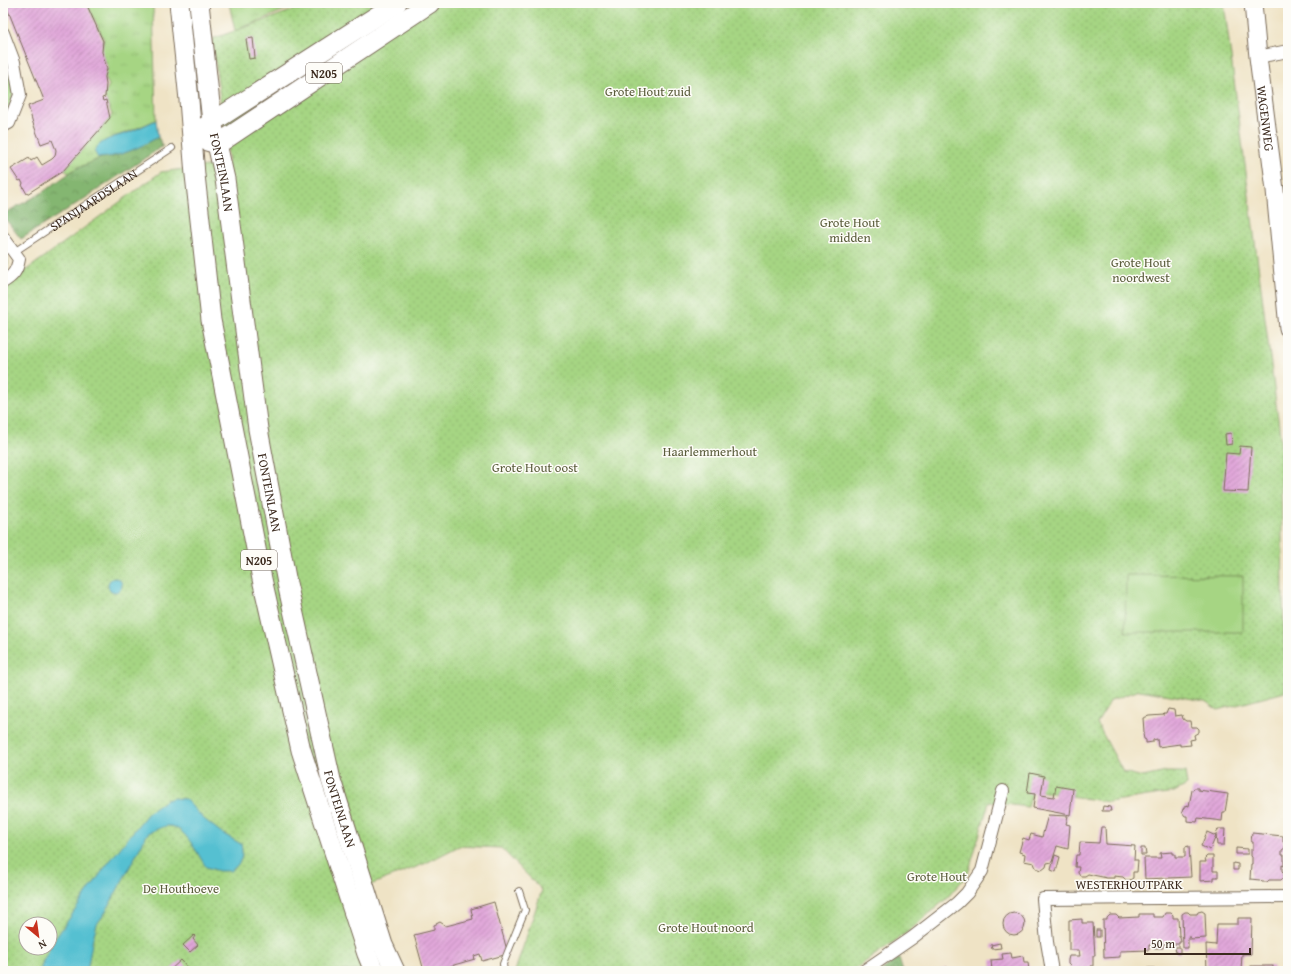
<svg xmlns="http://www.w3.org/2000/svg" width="1291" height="974" viewBox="0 0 1291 974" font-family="'Gentium Book Plus',serif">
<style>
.grass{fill:url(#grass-tufts);stroke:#708050}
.forest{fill:url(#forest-crowns);stroke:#607048}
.park{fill:url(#park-dots);stroke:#708050;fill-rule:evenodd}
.garden{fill:#a6d583;stroke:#708050}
.water{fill:#55c0d1;stroke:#487578}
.building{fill:url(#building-hatch)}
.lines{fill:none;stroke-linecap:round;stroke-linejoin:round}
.lane-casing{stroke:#7a6b58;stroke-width:8}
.street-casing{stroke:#7a6b58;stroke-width:14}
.secondary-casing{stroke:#7a6b58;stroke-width:19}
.primary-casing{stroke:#7a6b58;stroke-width:21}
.lane{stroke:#fff;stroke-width:6}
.street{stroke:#fff;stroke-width:12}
.secondary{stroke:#fff;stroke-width:17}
.primary{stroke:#fff;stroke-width:19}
.labels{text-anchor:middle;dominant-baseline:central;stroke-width:3;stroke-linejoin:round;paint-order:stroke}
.shield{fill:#fdfcf7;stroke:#75695f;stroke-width:1}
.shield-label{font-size:12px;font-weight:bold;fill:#3b2a1e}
.park-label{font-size:13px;fill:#5b5d3c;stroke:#fdfcf7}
.street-label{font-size:13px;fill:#3b2a1e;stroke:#fdfcf7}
</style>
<defs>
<pattern id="grass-tufts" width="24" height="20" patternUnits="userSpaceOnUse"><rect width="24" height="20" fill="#a6d583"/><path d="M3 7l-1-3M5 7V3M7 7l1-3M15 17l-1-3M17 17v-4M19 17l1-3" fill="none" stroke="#90b771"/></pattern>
<pattern id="forest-crowns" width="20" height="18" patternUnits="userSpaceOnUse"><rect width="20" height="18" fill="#84b671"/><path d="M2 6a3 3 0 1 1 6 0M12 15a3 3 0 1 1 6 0" fill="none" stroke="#6d945c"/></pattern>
<pattern id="park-dots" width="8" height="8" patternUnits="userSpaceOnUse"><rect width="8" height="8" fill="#a6d583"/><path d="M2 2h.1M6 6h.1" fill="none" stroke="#90b771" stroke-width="1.8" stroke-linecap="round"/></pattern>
<pattern id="building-hatch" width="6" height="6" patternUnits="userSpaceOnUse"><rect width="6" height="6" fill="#e1a7da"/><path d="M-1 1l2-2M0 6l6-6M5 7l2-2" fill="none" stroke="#b888b0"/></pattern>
</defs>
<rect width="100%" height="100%" fill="#fdfcf7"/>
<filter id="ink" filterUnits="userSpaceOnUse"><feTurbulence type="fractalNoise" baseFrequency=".025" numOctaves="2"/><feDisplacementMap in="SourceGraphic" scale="8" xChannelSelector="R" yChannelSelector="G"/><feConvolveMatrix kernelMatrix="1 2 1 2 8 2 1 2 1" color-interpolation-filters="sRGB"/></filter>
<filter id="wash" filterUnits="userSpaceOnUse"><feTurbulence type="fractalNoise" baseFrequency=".012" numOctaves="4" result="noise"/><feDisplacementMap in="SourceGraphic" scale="16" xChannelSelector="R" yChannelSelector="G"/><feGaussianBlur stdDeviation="0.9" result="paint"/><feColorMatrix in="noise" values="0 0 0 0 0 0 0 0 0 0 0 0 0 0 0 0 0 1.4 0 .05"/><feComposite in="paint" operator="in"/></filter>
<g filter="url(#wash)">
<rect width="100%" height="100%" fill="#efe3c5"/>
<g class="grass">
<path d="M87 3H153L156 120 128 132 111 138 98 158 103 157 69 173 64 170 112 115 104 95 109 85 104 77 108 67 100 50 104 40Z"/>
<path d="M229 3H301L235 31Z"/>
<path d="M3 54C12 75 21 95 3 114Z"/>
<path d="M3 249C9 259 11 264 3 274Z"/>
</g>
<g class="forest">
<path d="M158 137 163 146 87 197 21 239 7 221 3 214 40 194 75 169 103 157 124 153Z"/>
<path d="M899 958 903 971H882V970Z"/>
</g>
<path class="park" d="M313 3H1224L1280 434 1285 692 1218 710 1205 701 1140 690 1111 700 1097 723 1123 772 1143 777 1166 772H1185L1187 785 1174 792 1108 802 1033 790 1028 807 989 802 968 874 946 899 909 931 852 971H515L542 890 501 848 459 846 424 864 370 885 369 971H3V287L161 172 229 163 212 39ZM26 924H50V948H26Z"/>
<path class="garden" d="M1126 575 1243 576V632H1125Z"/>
<g class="water">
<path d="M156 120 158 137C139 148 120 157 98 158L94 151C102 138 116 137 130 132 139 128 147 124 156 120Z"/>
<circle cx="115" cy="585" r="7"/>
<path d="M174 798 185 799 204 819 222 833 241 844C244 857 241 863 231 871H219L206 867C198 855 185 826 169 826 162 826 154 831 148 833L105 913 97 924 93 938 87 971H40L43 961 55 939 105 867 148 813 166 800Z"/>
</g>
<g id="blocks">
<g class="building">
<path d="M5 3H86L103 41 102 52 107 69 105 77 106 84 105 97 102 98 103 101 106 100 110 118 63 171 27 194 22 185 23 184 21 180 19 181 11 169 29 158 31 161 37 157 42 165 52 159 55 156 56 150 52 140 41 144 33 123 28 106 44 100Z"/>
<path d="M253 38 255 58 249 59 246 39Z"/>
<path d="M1231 433 1232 444 1226 445 1225 434Z"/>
<path d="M1240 446 1251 447 1248 492 1223 491 1226 453 1239 454Z"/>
<path d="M1168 709 1174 710 1175 716 1182 715 1183 719 1186 721H1190L1191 727H1197L1199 729V732L1194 735 1195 739 1190 740 1191 745 1180 746V744L1158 747 1157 739 1153 740V742L1146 743V740L1144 739 1143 734 1144 732 1143 718 1149 716 1164 715 1163 714H1166Z"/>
<path d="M1030 773 1044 776 1041 795 1054 797 1056 786 1073 789 1070 815 1033 808 1035 794 1027 793Z"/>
<path d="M1194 788H1198V790L1228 794 1225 812H1223L1222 821 1198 818 1197 822 1187 821V816H1185L1182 812 1183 809 1186 805 1189 806 1192 790Z"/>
<path d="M1103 806 1110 807 1111 811H1102Z"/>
<path d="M1048 815 1068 816 1066 824 1070 825 1068 849 1057 846 1052 862 1047 863 1046 867 1042 870 1036 868 1034 863 1024 861 1025 854 1019 852 1023 838 1029 840 1031 834 1042 837Z"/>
<path d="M1101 827H1105L1106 844 1135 846 1134 860H1138L1137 872H1133V878L1130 880H1126L1123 877 1114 876V878H1107L1088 874 1085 876H1080L1078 873 1079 867H1075L1076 855H1079L1080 842 1099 843Z"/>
<path d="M1218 829H1225L1224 845H1217L1216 835Z"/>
<path d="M1207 832 1216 836 1210 850 1201 846Z"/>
<path d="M1252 833 1283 836V842L1285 843V848L1282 850V855H1284V866L1282 865V871L1284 873V877L1281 880H1269L1267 882H1262L1260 880 1250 879 1251 864H1252V857L1251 856V849H1253V842H1251Z"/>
<path d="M1189 846 1191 877 1145 879 1144 858H1161L1160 853 1172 852V854H1175V857H1185V847Z"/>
<path d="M1141 848H1145L1146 855H1141Z"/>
<path d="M1236 848 1248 849V854H1236Z"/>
<path d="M1055 855 1060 857 1056 872 1051 870Z"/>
<path d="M1207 856H1213V871H1218V877H1214V880L1200 881V862H1206L1205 858Z"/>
<path d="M1233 863 1238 864V870H1233Z"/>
<path d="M494 902 508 954 482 961 480 954 474 956 475 959 433 971H424L414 935 434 930V925L440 922 446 926 473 919 471 909Z"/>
<path d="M1202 911 1205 913 1206 938 1190 939V937H1188V948H1183L1182 914 1185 912H1188L1190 914H1197L1198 912Z"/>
<circle cx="1014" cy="924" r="11"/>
<path d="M1165 913H1171L1173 915V918H1178L1179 936H1180L1181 942H1179V944H1163V948H1154V945H1149V950L1120 951V957L1104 958 1103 920H1107V918L1110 915H1116L1119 918 1139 917V914H1153V917H1163Z"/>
<path d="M1238 918H1252L1251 954H1242L1241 971H1207L1206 944 1216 945 1217 924H1238Z"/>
<path d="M1082 919V923H1093L1095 956H1093V966H1091V971H1070V966L1068 964V960L1069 956H1080L1079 950H1069V920Z"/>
<rect x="1096" y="930" width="4" height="7"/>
<path d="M194 935 195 936 193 939 198 945 190 952 183 945Z"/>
<path d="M1000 943 1001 948 992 949 991 945Z"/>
<path d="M1175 947H1180V953H1176Z"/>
<path d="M1011 953 1012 958 1023 956 1024 962H1028L1029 971H992L991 960 1003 959 1002 954Z"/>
<path d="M181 960 191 971H169Z"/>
<rect x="1251" y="966" width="22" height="5"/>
<path d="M947 967 949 971H938Z"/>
<rect x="1148" y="968" width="6" height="3"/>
</g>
</g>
</g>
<g filter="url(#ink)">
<use href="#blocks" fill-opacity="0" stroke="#7a6b58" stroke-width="1"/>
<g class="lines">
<g class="lane-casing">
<g id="lane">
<path id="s1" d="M14 252 172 148"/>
<path d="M504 971 503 964 525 910 519 891"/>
</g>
</g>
<g class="street-casing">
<g id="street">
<path d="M3 33 14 62 20 95 9 123 3 126"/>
<path d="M1258 57 1288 51"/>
<path d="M3 237 19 259C17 271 13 276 3 282"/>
<path d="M864 971 912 938 957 903 967 893 982 871 1003 791"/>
<path d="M1052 971 1047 942 1043 899 1288 897"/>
</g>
</g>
<g class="secondary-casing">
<g id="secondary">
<path id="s2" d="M1253 3 1258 57 1275 190 1288 328"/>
</g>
</g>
<g class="primary-casing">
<g id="primary">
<path d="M179 3 189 100 195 175 211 320 262 579 301 750 367 954 374 971"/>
<path id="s3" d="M199 3 212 122 225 179 258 429 287 583 331 780 383 945 395 971"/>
<path d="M203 128 397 3"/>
<path d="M207 141 218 144 430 3"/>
</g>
</g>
<use href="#lane" class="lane"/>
<use href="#street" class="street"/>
<use href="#secondary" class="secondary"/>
<use href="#primary" class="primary"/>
</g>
</g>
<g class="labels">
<g class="shield">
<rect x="306" y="63" width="36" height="20" rx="3"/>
<rect x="241" y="550" width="36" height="20" rx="3"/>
</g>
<g class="shield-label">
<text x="324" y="73">N205</text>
<text x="259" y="560">N205</text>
</g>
<g class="park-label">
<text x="648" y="91">Grote Hout zuid</text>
<text x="850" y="222">Grote Hout<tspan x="850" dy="15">midden</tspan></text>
<text x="1141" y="262">Grote Hout<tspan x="1141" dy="15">noordwest</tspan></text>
<text x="710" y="451">Haarlemmerhout</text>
<text x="535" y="467">Grote Hout oost</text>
<text x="937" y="876">Grote Hout</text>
<text x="181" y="888">De Houthoeve</text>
<text x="706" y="927">Grote Hout noord</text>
</g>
<g class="street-label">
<text stroke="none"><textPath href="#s2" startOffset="116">WAGENWEG</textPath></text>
<text stroke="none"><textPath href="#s3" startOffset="171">FONTEINLAAN</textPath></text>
<text stroke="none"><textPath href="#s1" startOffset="95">SPANJAARDSLAAN</textPath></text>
<text stroke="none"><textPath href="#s3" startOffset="495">FONTEINLAAN</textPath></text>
<text stroke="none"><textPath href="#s3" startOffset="819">FONTEINLAAN</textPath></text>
<text x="1129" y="884">WESTERHOUTPARK</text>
</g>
</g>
<rect width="1291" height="974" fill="none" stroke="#fdfcf7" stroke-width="16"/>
<g transform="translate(38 936) rotate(151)"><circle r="19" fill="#fdfcf7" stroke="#afa8a0"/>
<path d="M0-3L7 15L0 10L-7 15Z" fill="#c8321e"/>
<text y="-6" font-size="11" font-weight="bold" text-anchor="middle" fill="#3b2a1e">N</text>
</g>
<path d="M1145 948v6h105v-6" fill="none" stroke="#3b2a1e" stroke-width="2"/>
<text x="1151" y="948" font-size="12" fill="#3b2a1e" stroke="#fdfcf7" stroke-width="3" paint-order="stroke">50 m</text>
</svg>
